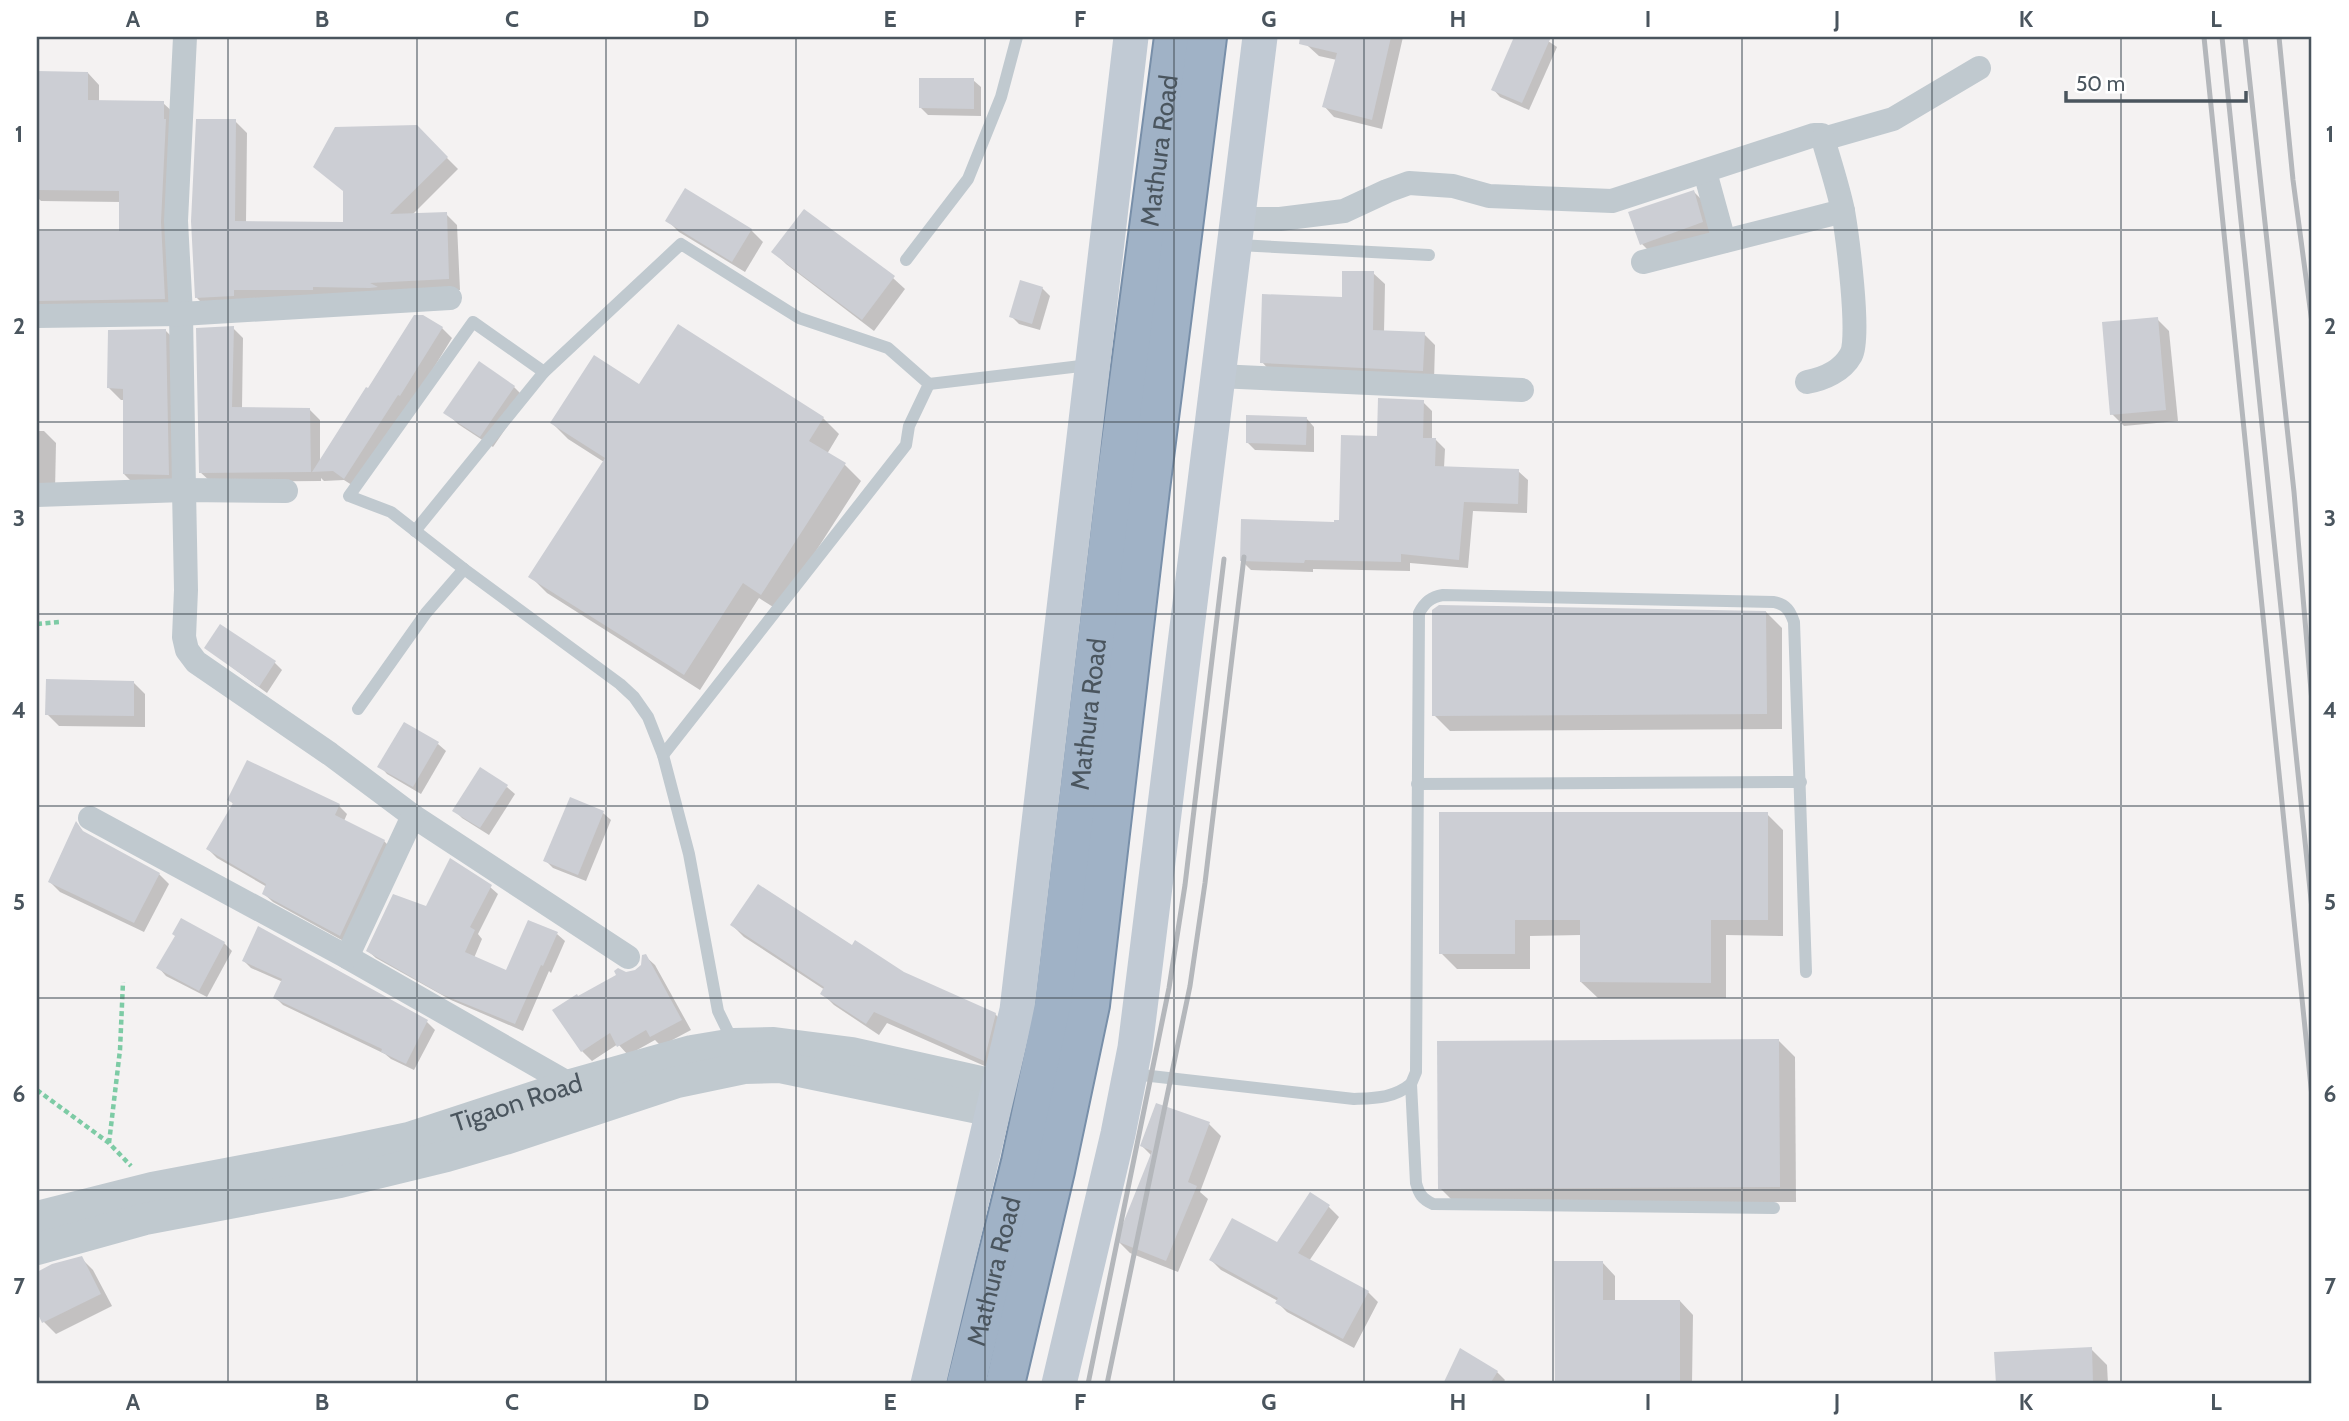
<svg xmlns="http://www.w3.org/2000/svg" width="2349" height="1421" viewBox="0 0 2349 1421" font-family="Cabin,sans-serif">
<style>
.shadow{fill:#0003}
.building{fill:#ccced4}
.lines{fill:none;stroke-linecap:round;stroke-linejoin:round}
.trunk-casing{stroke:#788fa9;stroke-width:42}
.path{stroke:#7dcba5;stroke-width:4.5;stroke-dasharray:5 3.5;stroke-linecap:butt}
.service{stroke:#c0c9cf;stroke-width:12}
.minor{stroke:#c0c9cf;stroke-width:24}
.tertiary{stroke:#c0c9cf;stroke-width:32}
.secondary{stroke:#c1cad4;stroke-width:35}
.trunk{stroke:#a0b2c6;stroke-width:38}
.rail{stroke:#b4b7bb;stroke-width:5}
.grid{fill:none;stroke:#4a555e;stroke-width:2;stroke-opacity:0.55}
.labels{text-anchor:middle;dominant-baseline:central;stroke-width:7;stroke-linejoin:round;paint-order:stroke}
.street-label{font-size:26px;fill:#4a555e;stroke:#fff}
.neatline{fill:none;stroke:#4a555e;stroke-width:2.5}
.grid-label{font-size:23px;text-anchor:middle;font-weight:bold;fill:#4a555e}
</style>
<rect width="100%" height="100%" fill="#f4f2f2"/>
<g class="shadow">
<path d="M1310 37H1403L1382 129 1334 117 1324 106 1337 60 1319 56 1308 46Z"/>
<path d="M1516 37H1542L1557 47 1529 110 1500 97 1493 89Z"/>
<path d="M37 73H88L99 85V102L163 103 175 114 176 310 37 318V233L121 232V202L41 201 37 197Z"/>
<path d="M973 80 981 87V116L928 115 921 108Z"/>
<path d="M235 121 247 133 246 223 345 224V192L315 166 416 127 458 169 412 215 446 214 457 225 460 290 382 293 208 309 197 298Z"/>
<path d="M1694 192 1706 204 1714 234 1654 256 1642 244Z"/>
<path d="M667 220 751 230 763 242 745 272 679 232Z"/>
<path d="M774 252 893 278 905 289 874 331 786 264Z"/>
<path d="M1373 273 1385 284 1384 333 1424 334 1435 345 1434 381 1273 374 1262 362 1344 299Z"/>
<path d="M1042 288 1050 296 1040 330 1019 324 1011 316Z"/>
<path d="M422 316 442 328 452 338 411 405 355 487 344 480 324 481 321 478V481L211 482 200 472 233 328 243 338 242 409H309L320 420V462Z"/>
<path d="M2157 319 2169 331 2178 421 2124 426 2112 414Z"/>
<path d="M166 331 178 343 180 486H136L124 474 125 400H121L109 388Z"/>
<path d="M479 364 514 387 526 399 493 447 458 424 446 412Z"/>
<path d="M640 387 823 418 839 434 827 454 845 465 861 481 778 610 759 598 700 690 547 593 531 577 604 462 568 439 552 423Z"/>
<path d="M1423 402 1432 411V440H1436L1445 449 1444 468 1518 471 1528 480 1527 513 1473 511 1468 568 1410 563V571L1313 569V572L1251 570 1242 561 1340 522 1379 438Z"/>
<path d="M1307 419 1314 427V452L1255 450 1247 442Z"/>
<path d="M37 431H44L56 443 55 491H37Z"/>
<path d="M1766 612 1782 628V729L1450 731 1434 715Z"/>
<path d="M206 648 275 663 282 670 267 693Z"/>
<path d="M133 682 145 694V727L59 726 47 714Z"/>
<path d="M438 744 446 751 421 794 387 774 380 766Z"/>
<path d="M507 787 515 794 489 835 462 818 454 810Z"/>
<path d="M229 799 339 806 347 814 344 821 384 841 393 850 349 944 273 902 264 894 267 887 217 858 208 849 234 805Z"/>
<path d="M603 813 611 820 586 881 553 868 545 860Z"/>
<path d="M1441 813 1767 814 1783 830V936L1726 935V998H1598L1581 982V935L1530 936V969H1457L1441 953Z"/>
<path d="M87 835 159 874 169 884 144 932 60 892 50 882Z"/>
<path d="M490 887 498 894 478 934 482 939 474 958 507 972 557 934 565 941 551 973 549 971 523 1031 451 1000 376 958 368 951 426 909Z"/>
<path d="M732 925 852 947 903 973 995 1014 1007 1026 996 1071 887 1023 879 1035 834 1005 822 993 825 990 744 937Z"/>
<path d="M176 936 224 943 232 951 207 997 166 976 159 968Z"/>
<path d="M645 956 655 965 691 1030 661 1046 655 1040 628 1055 618 1044 592 1061 582 1051 579 998 626 974 636 972 642 965Z"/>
<path d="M244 961 427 1022 435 1030 414 1070 391 1059 385 1054 283 1005 275 997 283 982 251 968Z"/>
<path d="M1779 1041 1795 1057 1796 1202 1456 1204 1440 1188Z"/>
<path d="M1209 1124 1221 1136 1200 1192 1208 1199 1178 1272 1130 1253 1118 1241 1152 1156 1142 1146Z"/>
<path d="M1310 1195 1329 1207 1339 1217 1309 1261 1368 1292 1378 1302 1354 1348 1287 1312 1277 1302 1278 1301 1221 1270 1211 1260 1277 1244Z"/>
<path d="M81 1258 93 1270 112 1306 56 1334 44 1322 37 1309V1274L53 1265Z"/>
<path d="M1602 1262 1615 1276V1301H1680L1693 1315 1692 1384H1557L1556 1263Z"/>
<path d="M2091 1349 2107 1365 2108 1384H1998L1996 1353Z"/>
<path d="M1461 1350 1497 1372 1505 1380 1502 1384H1444Z"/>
</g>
<g class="building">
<path d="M1300 37H1391L1372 120 1322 107 1337 53 1299 44Z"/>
<path d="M1514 37H1551L1522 103 1491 90Z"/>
<path d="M37 71 88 72V100L164 101V119H166L161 222 165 299 37 301V231H119V191L37 190Z"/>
<path d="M919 78H974V109L919 108Z"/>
<path d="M196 119H236L235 221 343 222V191L313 167 335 127 417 125 448 157 390 214 447 212 449 279 370 283 378 287 370 288 313 287V290H234V296L195 298 191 221Z"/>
<path d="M685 188 752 229 732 262 665 221Z"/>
<path d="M1694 190 1703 222 1640 245 1628 212Z"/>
<path d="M804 209 895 276 862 320 771 252Z"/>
<path d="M1342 271H1374L1373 330 1425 332 1423 371 1260 363 1262 294 1342 297Z"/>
<path d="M1020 280 1043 287 1032 324 1009 317Z"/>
<path d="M414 315H423L443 327 400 396 398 395 344 479 333 471 312 472 366 387 368 388Z"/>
<path d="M2158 317 2166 410 2110 415 2102 322Z"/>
<path d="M678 324 824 417 809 441 846 463 761 595 743 583 684 675 528 577 605 458 550 423 594 355 639 384Z"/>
<path d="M234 326 232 407 310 408 311 472 199 473 196 328Z"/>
<path d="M166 329 169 475 123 474V389L107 388 108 330Z"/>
<path d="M479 361 515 386 480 437 443 413Z"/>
<path d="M1378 398 1424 400 1423 438H1436L1435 466 1519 469 1518 504 1464 502 1459 560 1401 554V562L1305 560 1304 563 1240 561 1241 519 1334 522V520H1339L1341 435 1377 436Z"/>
<path d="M1246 415 1307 417 1306 445 1246 443Z"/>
<path d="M1439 605 1766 611 1767 714 1432 716V610Z"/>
<path d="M220 624 276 661 259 687 204 648Z"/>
<path d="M46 679 134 681V716L45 715Z"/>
<path d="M404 722 439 742 413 787 377 767Z"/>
<path d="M247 760 340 804 335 815 385 840 340 936 262 894 266 884 206 849 233 803 227 800Z"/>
<path d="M480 767 508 785 480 828 452 811Z"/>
<path d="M570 797 604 811 578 875 543 861Z"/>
<path d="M1439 812H1768V920H1711V983L1580 982V920H1515V954H1439Z"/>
<path d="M76 821 83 831 160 873 134 923 48 882Z"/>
<path d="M450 858 492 885 470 927 475 930 465 952 506 970 528 920 558 932 543 966 541 965 515 1024 441 994 366 951 393 894 426 906Z"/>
<path d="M758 884 852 945 855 940 904 972 996 1013 984 1061 874 1012 866 1024 820 994 824 987 730 925Z"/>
<path d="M181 918 225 942 199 991 156 968 175 936 172 934Z"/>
<path d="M258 926 428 1020 406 1064 381 1052 382 1049 273 998 282 979 242 961Z"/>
<path d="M646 954 682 1020 650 1037 646 1030 617 1047 610 1033 581 1052 552 1010 577 994 578 996 616 975 614 971 618 968 626 972 635 970 641 965 642 955Z"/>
<path d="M1779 1039 1780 1187 1438 1189 1437 1041Z"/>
<path d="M1156 1103 1210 1122 1188 1182 1197 1186 1166 1261 1116 1241 1152 1151 1140 1146Z"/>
<path d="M1310 1192 1330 1205 1298 1253 1369 1291 1343 1339 1275 1303 1278 1298 1209 1260 1232 1218 1277 1242Z"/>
<path d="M82 1256 101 1294 42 1323 37 1312V1272L52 1264Z"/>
<path d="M1554 1261H1603V1300H1680V1384H1555Z"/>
<path d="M2092 1347 2093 1384H1996L1994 1352Z"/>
<path d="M1460 1348 1498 1371 1490 1384H1443Z"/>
</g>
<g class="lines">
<g class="trunk-casing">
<g id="trunk">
<path id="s2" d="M966 1384 1021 1162 1054 1006 1115 488 1174 37"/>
<path d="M1005 1384 1055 1171 1090 1005 1150 489 1207 37"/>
</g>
</g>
<g class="path">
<path d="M37 624 59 622"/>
<path d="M37 1090 109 1143 131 1166"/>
<path d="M109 1143 120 1050 123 982"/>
</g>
<g class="service">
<path d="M1238 245 1429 255"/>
<path d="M906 260 968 179 1001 97 1017 37"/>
<path d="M544 372 473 322 349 496 391 512 464 569 620 684 634 697 648 717 663 755 689 854 718 1011 734 1044"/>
<path d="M929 384 1089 365"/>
<path d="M415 531 544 372 681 244 799 318 888 348 929 384 909 426 906 445 663 755"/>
<path d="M358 709 426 613 464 569"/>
<path d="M1417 784 1801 782"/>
<path d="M1133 1074 1354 1099C1376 1098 1394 1098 1411 1084"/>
<path d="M1774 1208 1433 1204C1422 1199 1419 1194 1416 1183L1411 1084 1416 1072 1419 613C1425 602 1431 597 1443 595L1774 602C1787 605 1790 611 1794 622L1806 972"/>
</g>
<g class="minor">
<path d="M185 37 176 221 181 314 184 490 186 590 184 637 187 650 196 662 330 754 413 816 628 957"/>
<path d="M1705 172 1724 241"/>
<path d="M1237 219H1280L1344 211 1387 191 1409 183 1453 186 1489 196 1612 201 1814 135H1822L1823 139 1893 119 1979 68"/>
<path d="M1643 262 1843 211"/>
<path d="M37 316 181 314 450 298"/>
<path d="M1218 376 1522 390"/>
<path d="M1807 382C1824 379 1842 371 1851 355 1861 338 1847 234 1843 211 1838 187 1830 163 1823 139"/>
<path d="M37 495 184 490 286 491"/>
<path d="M90 818 347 957 571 1085"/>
<path d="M347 957 413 816"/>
</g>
<g class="tertiary">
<path id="s1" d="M37 1217 152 1188 342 1152 409 1138 571 1085 692 1051 734 1044 774 1043 852 1053 999 1086"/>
<path d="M37 1249 145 1219 340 1182 447 1156 505 1139 677 1082 744 1068 780 1067 993 1111"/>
</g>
<g class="secondary">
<path d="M928 1384 1017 1010 1131 37"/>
<path d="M1059 1384 1118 1134 1135 1048 1260 37"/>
</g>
<use href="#trunk" class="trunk"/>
<g class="rail">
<path d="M2204 37 2312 1097"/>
<path d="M2222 37 2312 909"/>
<path d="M2245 37 2294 492 2312 702"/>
<path d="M2279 37 2293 180 2312 323"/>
<path d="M1088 1384 1169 988 1185 885 1224 559"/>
<path d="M1107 1384 1190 986 1205 883 1244 557"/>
</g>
</g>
<path class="grid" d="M228 37V1384M417 37V1384M606 37V1384M796 37V1384M985 37V1384M1174 37V1384M1364 37V1384M1553 37V1384M1742 37V1384M1932 37V1384M2121 37V1384M37 230H2312M37 422H2312M37 614H2312M37 806H2312M37 998H2312M37 1190H2312"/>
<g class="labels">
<g class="street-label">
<text stroke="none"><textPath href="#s2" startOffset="1250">Mathura Road</textPath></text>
<text stroke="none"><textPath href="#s2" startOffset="682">Mathura Road</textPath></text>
<text stroke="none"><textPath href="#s1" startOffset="494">Tigaon Road</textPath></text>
<text stroke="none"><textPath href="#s2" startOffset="116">Mathura Road</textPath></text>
</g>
</g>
<rect width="2349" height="1421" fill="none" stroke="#ffffff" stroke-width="77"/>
<path d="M2066 91v10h180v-10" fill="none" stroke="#4a555e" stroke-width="3.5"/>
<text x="2076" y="91" font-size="21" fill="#4a555e" stroke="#ffffff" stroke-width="5" paint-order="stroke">50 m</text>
<rect x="38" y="38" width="2272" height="1344" class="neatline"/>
<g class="grid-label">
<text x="133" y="27">A</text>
<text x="322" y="27">B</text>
<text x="512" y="27">C</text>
<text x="701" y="27">D</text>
<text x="890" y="27">E</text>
<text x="1080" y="27">F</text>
<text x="1269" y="27">G</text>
<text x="1458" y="27">H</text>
<text x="1648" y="27">I</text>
<text x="1837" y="27">J</text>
<text x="2026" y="27">K</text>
<text x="2216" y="27">L</text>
<text x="19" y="142">1</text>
<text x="2330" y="142">1</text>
<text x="19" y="334">2</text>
<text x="2330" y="334">2</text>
<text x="19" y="526">3</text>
<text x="2330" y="526">3</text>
<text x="19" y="718">4</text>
<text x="2330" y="718">4</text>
<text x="19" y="910">5</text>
<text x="2330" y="910">5</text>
<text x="19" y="1102">6</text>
<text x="2330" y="1102">6</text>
<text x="19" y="1294">7</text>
<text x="2330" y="1294">7</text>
<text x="133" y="1410">A</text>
<text x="322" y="1410">B</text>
<text x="512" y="1410">C</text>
<text x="701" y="1410">D</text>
<text x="890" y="1410">E</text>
<text x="1080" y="1410">F</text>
<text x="1269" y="1410">G</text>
<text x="1458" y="1410">H</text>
<text x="1648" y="1410">I</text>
<text x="1837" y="1410">J</text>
<text x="2026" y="1410">K</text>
<text x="2216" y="1410">L</text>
</g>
</svg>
